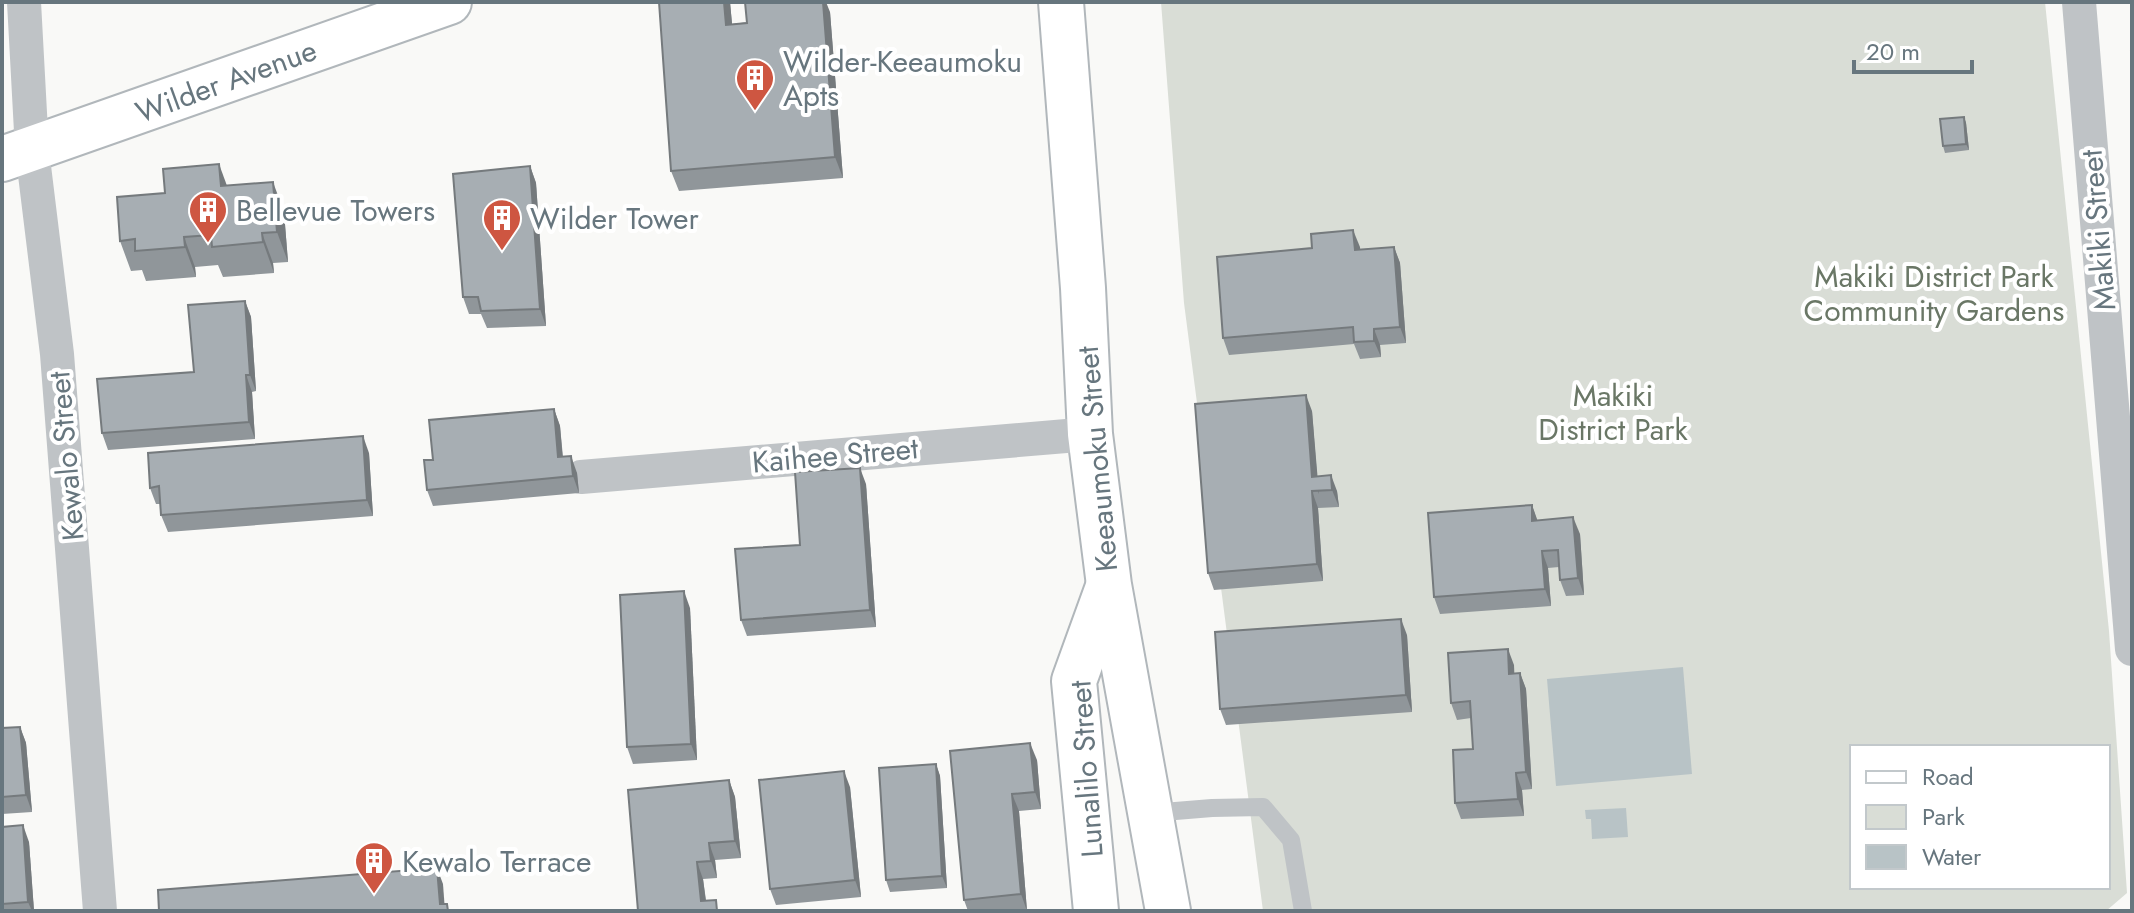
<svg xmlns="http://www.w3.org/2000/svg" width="2134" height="913" viewBox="0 0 2134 913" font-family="Jost,sans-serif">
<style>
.green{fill:#d9ddd6;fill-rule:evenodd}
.water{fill:#b8c3c6}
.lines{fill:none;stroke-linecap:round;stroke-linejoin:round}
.secondary-casing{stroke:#b1b7bb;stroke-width:48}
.lane{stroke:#bfc3c6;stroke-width:18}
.street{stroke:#bfc3c6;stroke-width:34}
.secondary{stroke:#fff;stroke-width:44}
.wall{fill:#90969a}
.shaded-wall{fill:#757a7d}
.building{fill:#a7aeb3;stroke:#757a7d;stroke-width:2}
.labels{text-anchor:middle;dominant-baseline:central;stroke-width:8;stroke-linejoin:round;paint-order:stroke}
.poi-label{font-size:30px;fill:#67767e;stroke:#fff;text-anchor:start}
.street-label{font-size:30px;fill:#67767e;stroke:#fff}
.park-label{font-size:30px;fill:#6a7766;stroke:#fff}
</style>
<rect width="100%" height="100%" fill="#f9f9f7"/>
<path class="green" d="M1161 2H2045L2109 631 2127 893 2106 911H1263L1184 303ZM1852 747H2108V887H1852Z"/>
<g class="water">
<path d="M1683 667 1692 774 1556 786 1547 679Z"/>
<path d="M1626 808 1628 837 1592 839 1591 819H1586L1585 810Z"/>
</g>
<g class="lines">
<g class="secondary-casing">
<g id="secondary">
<path d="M1061 2 1083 288 1090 434 1109 585 1168 911"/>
<path d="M2 159 449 2"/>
<path d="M1096 911 1074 681 1108 587"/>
</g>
</g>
<path class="lane" d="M1151 813 1212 808 1263 807 1291 840 1303 911"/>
<g class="street">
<path d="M24 2 32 150 57 354 100 911"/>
<path d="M2079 2 2132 649"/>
<path d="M581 477 1090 434"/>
</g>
<use href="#secondary" class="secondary"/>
</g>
<g class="wall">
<path d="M659 2H730L732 24 830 12 843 178 679 191 671 171Z"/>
<path d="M1964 117 1966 123 1969 150 1945 153 1943 146Z"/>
<path d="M530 166 536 183 546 326 487 328 481 314H469L463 297Z"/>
<path d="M227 185 284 212 288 262 273 263 274 273 223 277 218 265 195 267 196 277 146 281 142 270 131 271 120 241 165 193Z"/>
<path d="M1360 247V250L1394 247 1400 263 1406 343 1380 345 1381 357 1360 359 1354 344 1229 355 1223 338Z"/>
<path d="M245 301 251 317 256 391 252 392 255 439 108 450 102 433 194 372Z"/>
<path d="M554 409 560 426 563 457 577 473 579 493 433 506 427 490 433 460Z"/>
<path d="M1312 411 1317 476 1337 491 1339 507 1318 508 1323 581 1214 590 1208 573Z"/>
<path d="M369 453 373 516 168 532 161 515V504H156L150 488Z"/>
<path d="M866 484 876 627 747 636 741 620 800 545Z"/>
<path d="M1532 505 1537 520 1580 534 1584 595 1566 596 1560 580 1559 567 1548 568 1551 606 1440 614 1434 597Z"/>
<path d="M690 608 697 760 633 764 627 747Z"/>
<path d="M1407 635 1412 712 1226 725 1220 709Z"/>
<path d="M1514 665V673H1520L1526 689 1532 789 1522 790 1524 816 1461 819 1455 803 1473 749 1471 718 1457 720 1451 703Z"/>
<path d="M20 727 26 743 32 812 2 814V728Z"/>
<path d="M950 751 1037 760 1041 809 1019 811 1027 911H968L964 900Z"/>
<path d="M936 764 940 776 947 888 890 892 886 880Z"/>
<path d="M729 780 735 797 741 858 715 860 717 878 703 879 706 900 638 911Z"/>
<path d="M850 787 861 897 776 905 770 889Z"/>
<path d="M2 827 29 842 34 911H2Z"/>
</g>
<g class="shaded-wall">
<path d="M724 2H730L734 45 726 25Z"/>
<path d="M823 2H826L830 12 843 178 835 157Z"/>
<path d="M1964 117 1966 123 1969 150 1966 144Z"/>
<path d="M219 164 230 194 221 186Z"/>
<path d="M530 166 536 183 546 326 540 309Z"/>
<path d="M273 182 284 212 288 262 277 232Z"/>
<path d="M1353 230 1360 247 1361 267 1355 250Z"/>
<path d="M262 233 273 263 274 273 263 242Z"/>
<path d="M184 237 195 267 196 277 185 247Z"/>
<path d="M1394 247 1400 263 1406 343 1400 327Z"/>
<path d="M245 301 251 317 256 391 250 375Z"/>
<path d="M1374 329 1380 345 1381 357 1374 341Z"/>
<path d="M246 375 252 392 255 439 249 422Z"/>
<path d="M1306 395 1312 411 1319 494 1312 477Z"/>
<path d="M554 409 560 426 564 474 558 457Z"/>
<path d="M363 436 369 453 373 516 367 500Z"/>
<path d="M571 456 577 473 579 493 573 476Z"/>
<path d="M860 468 866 484 876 627 870 610Z"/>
<path d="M1331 475 1337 491 1339 507 1332 490Z"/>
<path d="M1312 491 1318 508 1323 581 1317 564Z"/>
<path d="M1532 505 1538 522 1532 521Z"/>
<path d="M1573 517 1580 534 1584 595 1578 578Z"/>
<path d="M1542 551 1548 568 1551 606 1545 589Z"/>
<path d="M684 591 690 608 697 760 691 744Z"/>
<path d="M1401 619 1407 635 1412 712 1406 695Z"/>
<path d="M1508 649 1514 665 1515 690 1509 674Z"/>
<path d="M1520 673 1526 689 1532 789 1526 772Z"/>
<path d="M20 727 26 743 32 812 26 795Z"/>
<path d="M1030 743 1037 760 1041 809 1035 792Z"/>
<path d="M936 764 940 776 947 888 942 876Z"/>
<path d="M844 771 850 787 861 897 855 880Z"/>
<path d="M1516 773 1522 790 1524 816 1518 799Z"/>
<path d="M729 780 735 797 741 858 735 841Z"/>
<path d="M1012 794 1019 811 1027 911 1021 894Z"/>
<path d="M23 825 29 842 34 911H32L28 902Z"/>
<path d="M709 843 715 860 717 878 711 861Z"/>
<path d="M697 862 703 879 707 911 701 901Z"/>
<path d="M437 868 443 884 445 911 440 904Z"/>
</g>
<g class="building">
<path d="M659 2H724L726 25 747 23 745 2H823L835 157 671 171Z"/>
<path d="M2132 10V50H2131Z"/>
<path d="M1964 117 1966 144 1943 146 1940 119Z"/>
<path d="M219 164 221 186 273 182 277 232 262 233 263 242 212 247 211 235 184 237 185 247 135 251V239L120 241 117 197 165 193 163 169Z"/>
<path d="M530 166 540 309 481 311 478 297H463L453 174Z"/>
<path d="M1353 230 1355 250 1394 247 1400 327 1374 329V341L1354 342 1353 327 1223 338 1217 257 1312 248 1311 234Z"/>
<path d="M245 301 250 375H246L249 422 102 433 97 379 194 372 188 305Z"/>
<path d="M1306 395 1312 477 1331 475 1332 490 1312 491 1317 564 1208 573 1195 404Z"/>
<path d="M554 409 558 457 571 456 573 476 427 490 424 460H433L429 420Z"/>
<path d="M363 436 367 500 161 515 159 486 150 488 148 453Z"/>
<path d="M860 468 870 610 741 620 735 549 800 545 795 472Z"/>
<path d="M1532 505V521L1573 517 1578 578 1560 580 1558 550 1542 551 1545 589 1434 597 1428 513Z"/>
<path d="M684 591 691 744 627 747 620 595Z"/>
<path d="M1401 619 1406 695 1220 709 1215 632Z"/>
<path d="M1508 649 1509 674 1520 673 1526 772 1516 773 1518 799 1455 803 1453 750 1473 749 1470 701 1451 703 1448 653Z"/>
<path d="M20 727 26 795 2 797V728Z"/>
<path d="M1030 743 1035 792 1012 794 1021 894 964 900 950 751Z"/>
<path d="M936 764 942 876 886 880 879 768Z"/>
<path d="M844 771 855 880 770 889 759 780Z"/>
<path d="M729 780 735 841 709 843 711 861 697 862 701 901 716 900 717 911H638L628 790Z"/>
<path d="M23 825 28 902 2 904V827Z"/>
<path d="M437 868 440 904H447L448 911H159L158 890Z"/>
</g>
<defs>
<g id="building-pin" transform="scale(2)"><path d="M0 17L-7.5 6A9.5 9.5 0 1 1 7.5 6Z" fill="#ce5641" stroke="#fff"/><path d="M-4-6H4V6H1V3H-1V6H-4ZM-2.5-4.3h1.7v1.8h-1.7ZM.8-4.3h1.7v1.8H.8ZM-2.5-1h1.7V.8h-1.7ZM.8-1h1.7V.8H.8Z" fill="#fff"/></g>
</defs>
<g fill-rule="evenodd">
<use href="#building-pin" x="755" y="78"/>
<use href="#building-pin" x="208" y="210"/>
<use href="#building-pin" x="502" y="218"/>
<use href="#building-pin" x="374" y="861"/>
</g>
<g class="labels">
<g class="poi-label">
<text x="783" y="61">Wilder-Keeaumoku<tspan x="783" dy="34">Apts</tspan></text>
<text x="236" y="210">Bellevue Towers</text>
<text x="530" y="218">Wilder Tower</text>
<text x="402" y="861">Kewalo Terrace</text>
</g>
<g class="street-label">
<text transform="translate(226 81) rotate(-20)">Wilder Avenue</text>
<text transform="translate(2098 230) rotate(-95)">Makiki Street</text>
<text transform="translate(835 455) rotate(-5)">Kaihee Street</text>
<text transform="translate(66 456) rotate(-95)">Kewalo Street</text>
<text transform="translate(1097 459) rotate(-95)">Keeaumoku Street</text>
<text transform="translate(1086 769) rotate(-94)">Lunalilo Street</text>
</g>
<g class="park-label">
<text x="1934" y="276">Makiki District Park<tspan x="1934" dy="34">Community Gardens</tspan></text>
<text x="1613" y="395">Makiki<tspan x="1613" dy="34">District Park</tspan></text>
</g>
</g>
<rect width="2134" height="913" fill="none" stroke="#67767e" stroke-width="8"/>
<rect x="1850" y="745" width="260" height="144" fill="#ffffff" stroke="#c2c8cb" stroke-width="2"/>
<rect x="1866" y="771" width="40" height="12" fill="#ffffff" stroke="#c2c8cb" stroke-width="2"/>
<text x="1922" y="785" font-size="24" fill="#67767e">Road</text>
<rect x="1866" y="805" width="40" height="24" fill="#d9ddd6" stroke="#c2c8cb" stroke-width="2"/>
<text x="1922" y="825" font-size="24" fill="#67767e">Park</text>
<rect x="1866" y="845" width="40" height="24" fill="#b8c3c6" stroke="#c2c8cb" stroke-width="2"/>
<text x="1922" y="865" font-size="24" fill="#67767e">Water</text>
<path d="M1854 60v12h118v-12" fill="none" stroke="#67767e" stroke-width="4"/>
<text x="1866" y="60" font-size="24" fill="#67767e" stroke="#ffffff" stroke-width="6" paint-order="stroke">20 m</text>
</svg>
